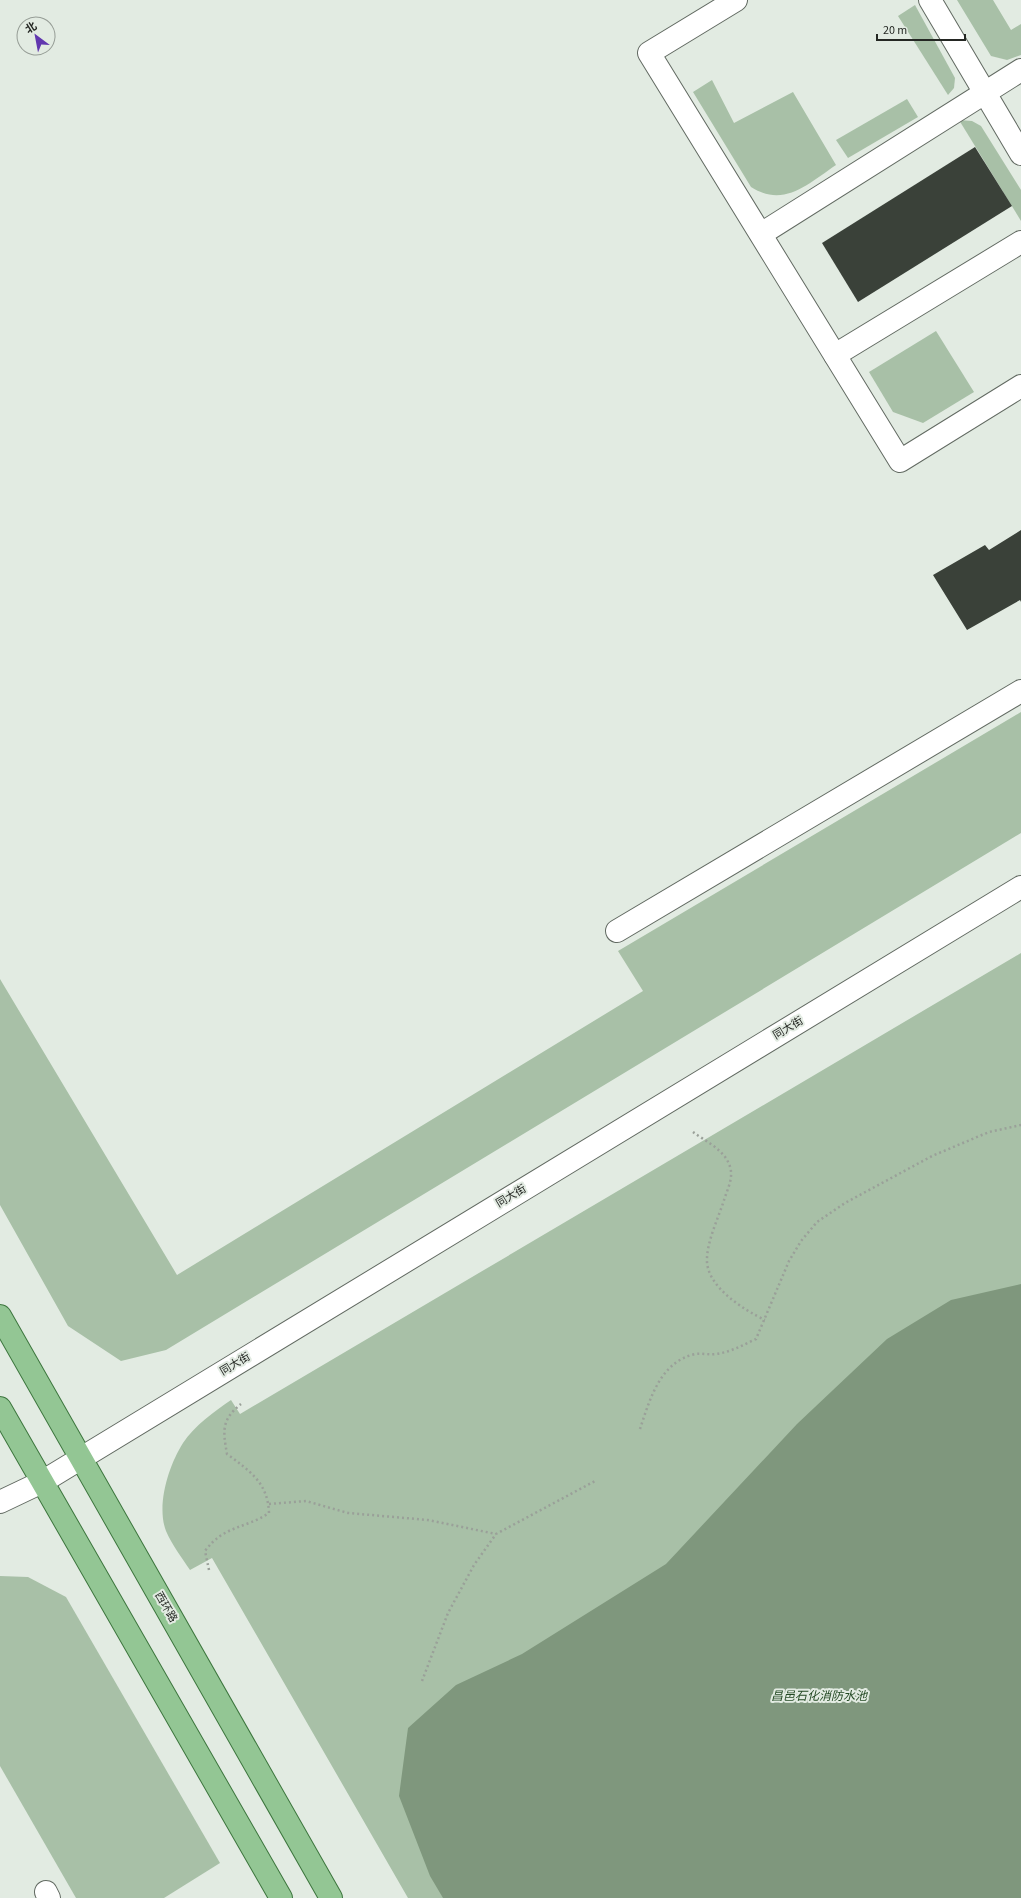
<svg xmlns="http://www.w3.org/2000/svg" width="1021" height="1898" viewBox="0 0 1021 1898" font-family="'Source Sans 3','Noto Sans SC',sans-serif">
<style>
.green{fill:#a8c0a7}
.water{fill:#7f977d}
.building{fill:#3a4139}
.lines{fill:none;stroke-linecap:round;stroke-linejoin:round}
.minor-casing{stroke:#626a62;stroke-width:24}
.major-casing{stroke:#3d763e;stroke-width:24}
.path{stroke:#9aa099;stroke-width:2.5;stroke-dasharray:2 3;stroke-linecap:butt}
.minor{stroke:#fff;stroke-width:22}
.major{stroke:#93c694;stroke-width:22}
.labels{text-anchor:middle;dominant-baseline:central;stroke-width:4;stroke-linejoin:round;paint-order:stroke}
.street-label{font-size:11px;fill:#242723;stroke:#e2ebe2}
.water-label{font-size:12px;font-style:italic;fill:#234923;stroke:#e2ebe2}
</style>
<rect width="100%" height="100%" fill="#e2ebe2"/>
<g class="green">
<path d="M957 0H993L1011 30 1021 24V55L1007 60 991 56Z"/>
<path d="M915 5 955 78 954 88 948 95 898 16Z"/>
<path d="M712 80 734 123 793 92 836 165C808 184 784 208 751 187L693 92Z"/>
<path d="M907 99 918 117 848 158 836 140Z"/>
<path d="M959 120 972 121 981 126 1021 190V221Z"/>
<path d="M936 331 974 392 923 423 893 412 869 372Z"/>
<path d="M1021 712V833L166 1350 121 1361 68 1326 0 1205V979L177 1275 643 991 618 951Z"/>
<path d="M1021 953V1898H408L212 1558 190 1570C182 1558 172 1545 166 1531 156 1505 169 1465 183 1443 194 1426 215 1411 231 1400L240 1414Z"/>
<path d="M0 1576 28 1577 66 1597 220 1863 164 1898H76L0 1766Z"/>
</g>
<path class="water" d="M1021 1284V1898H443L430 1876 399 1796 408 1728 456 1685 522 1654 666 1564 797 1424 887 1339 951 1300Z"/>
<g class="building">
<path d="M975 147 1012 206 858 302 822 243Z"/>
<path d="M1021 530V602L1020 600 967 630 933 575 985 545 989 550Z"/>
</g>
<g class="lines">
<g class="minor-casing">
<g id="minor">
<path d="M736 0 649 53 900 461 1021 386"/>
<path d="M930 0 1021 154"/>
<path d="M761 234 1021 70"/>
<path d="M835 355 1021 242"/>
<path d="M617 931 1021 691"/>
<path d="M0 1502 42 1482 1021 887"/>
<path d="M46 1892 49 1898"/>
</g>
</g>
<g class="major-casing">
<g id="major">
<path d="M0 1316 331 1898"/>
<path d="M0 1408 281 1898"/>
</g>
</g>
<g class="path">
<path d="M693 1132C705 1141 723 1149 729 1164 734 1175 729 1186 725 1197 719 1217 708 1238 707 1258 705 1286 744 1310 765 1320"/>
<path d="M640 1429C650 1399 660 1362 695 1354 702 1353 709 1355 716 1354 731 1352 743 1345 756 1339L789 1261 801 1241 817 1222 845 1203 932 1156 989 1132 1021 1125"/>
<path d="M269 1504 306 1501 348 1513 428 1520 496 1534"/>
<path d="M209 1570 205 1551C224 1525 245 1529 269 1513 268 1483 250 1471 227 1454 223 1431 221 1420 241 1404"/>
<path d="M422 1681 448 1613 474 1565 496 1534 595 1481"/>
</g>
<use href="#minor" class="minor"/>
<use href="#major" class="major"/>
</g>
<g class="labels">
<g class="street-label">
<text transform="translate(788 1028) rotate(-31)">同大街</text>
<text transform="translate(511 1196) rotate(-31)">同大街</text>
<text transform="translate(235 1364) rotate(-31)">同大街</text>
<text transform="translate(166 1607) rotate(60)">西环路</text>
</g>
<g class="water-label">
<text x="819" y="1696">昌邑石化消防水池</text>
</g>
</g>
<g transform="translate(36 36) rotate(328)"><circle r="19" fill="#e2ebe2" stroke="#969d96"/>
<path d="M0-3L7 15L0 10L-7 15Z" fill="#6137af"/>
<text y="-6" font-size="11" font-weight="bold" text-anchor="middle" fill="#242723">北</text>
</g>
<path d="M877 34v6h88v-6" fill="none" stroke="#242723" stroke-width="2"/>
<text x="883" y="34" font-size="12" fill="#242723" stroke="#e2ebe2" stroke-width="3" paint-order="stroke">20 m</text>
</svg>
